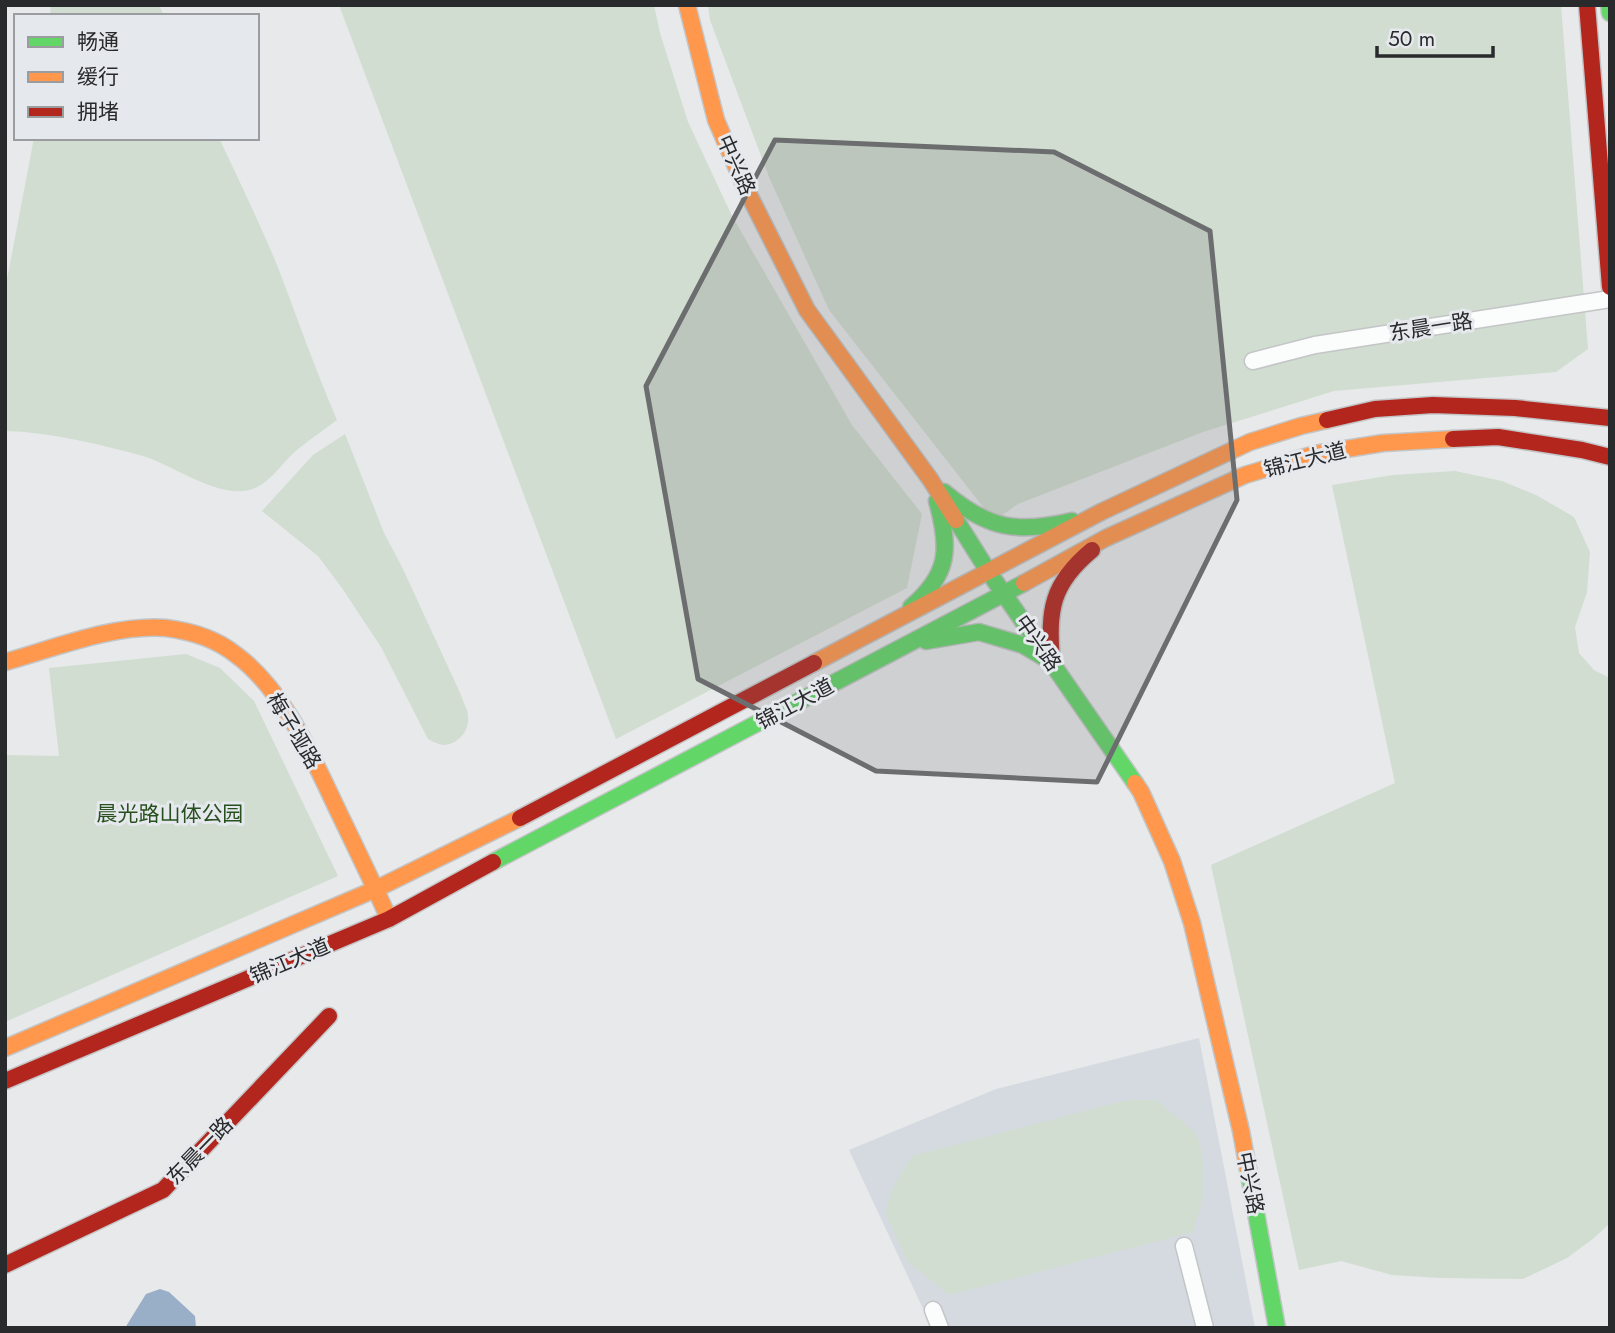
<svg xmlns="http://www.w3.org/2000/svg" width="1615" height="1333" viewBox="0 0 1615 1333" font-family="Jost,'Noto Sans SC',sans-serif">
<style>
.built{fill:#d5dae0}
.green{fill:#d1ddd0}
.water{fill:#99aec7}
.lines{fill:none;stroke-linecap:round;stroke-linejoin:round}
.street-casing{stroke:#c3c5c6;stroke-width:19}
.fast-casing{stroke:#c3c5c6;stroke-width:19}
.slow-casing{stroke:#c3c5c6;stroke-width:19}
.jam-casing{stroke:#c3c5c6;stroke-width:19}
.street{stroke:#fbfcfc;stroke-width:16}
.fast{stroke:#63d668;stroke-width:16}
.slow{stroke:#ff974d;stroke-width:16}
.jam{stroke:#b3261e;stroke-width:16}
.marked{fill:#6c6d6f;fill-opacity:0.2;stroke:#6c6d6f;stroke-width:5;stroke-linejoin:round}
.labels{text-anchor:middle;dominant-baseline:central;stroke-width:6;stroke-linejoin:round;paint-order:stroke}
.street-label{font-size:21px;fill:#292a2c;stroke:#e5e8ed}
.park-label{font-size:21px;fill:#27501e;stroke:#e5e8ed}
</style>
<rect width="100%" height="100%" fill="#e7e9eb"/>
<path class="built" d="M1199 1038 1255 1328H932L849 1150 996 1089Z"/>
<g class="green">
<path d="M51 5H159L164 16H50Z"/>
<path d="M339 5H654L660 33 688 122 731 214 852 425 922 514 907 588 616 739Z"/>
<path d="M708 5H1561L1588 349 1556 372 1334 391 1203 432 1018 504 994 521 829 310 769 177 710 20Z"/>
<path d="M34 138H219C239 180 259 222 277 265 297 317 315 369 337 420 324 430 310 439 298 449 282 462 270 485 249 490 217 498 173 465 143 456 98 444 51 432 5 431V290Z"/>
<path d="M345 434 384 533 402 567 461 695C463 702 468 710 468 717 470 732 454 749 439 744 435 743 432 741 428 739L381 647 342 588 318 556 262 511 313 455Z"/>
<path d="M1455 471 1502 481 1536 495 1574 517 1590 552 1587 592 1575 627 1579 653 1594 670 1610 678V1223L1594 1238 1567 1258 1523 1279 1440 1278 1392 1275 1341 1261 1299 1270 1211 865 1395 783 1332 485 1393 475Z"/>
<path d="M186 654 220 668 254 701 338 876 5 1022V755L59 756 49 668Z"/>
<path d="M1127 1100H1156L1196 1133 1202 1151 1204 1195 1193 1232 949 1295 907 1261 885 1212 892 1189 912 1156Z"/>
</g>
<path class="water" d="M160 1289 169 1292 195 1316 196 1328H125L146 1294Z"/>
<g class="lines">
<g class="street-casing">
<g id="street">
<path d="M1253 361 1315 345 1610 299"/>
<path d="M1184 1246 1205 1328"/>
<path d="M933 1310 940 1328"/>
</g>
</g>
<g class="fast-casing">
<g id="fast">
<path d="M1609 5 1610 13"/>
<path d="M944 492C988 529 1017 534 1072 521"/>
<path d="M956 520 988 571 1135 783"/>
<path d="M911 607C950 574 950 548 937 501"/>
<path d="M926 641 979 632 1023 645 1045 658"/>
<path d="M493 862 1024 583"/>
<path d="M1248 1169 1277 1328"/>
</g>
</g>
<g class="slow-casing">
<g id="slow">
<path d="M687 5 716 120 745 187 807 310 930 479 956 520"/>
<path d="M1024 583 1106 538 1245 475 1315 454 1383 443 1453 439"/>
<path d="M5 662C55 648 114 624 166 628 190 631 216 639 235 654 285 690 313 759 339 813 356 848 373 883 389 919"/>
<path d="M814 663 1101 512 1250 442 1301 426 1327 420"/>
<path d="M1135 783 1141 792 1172 861 1192 923 1241 1131 1248 1169"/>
<path d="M5 1048 376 889 520 818"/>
</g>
</g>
<g class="jam-casing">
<g id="jam">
<path d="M1587 5 1610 287"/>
<path d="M1327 420 1375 409 1433 405 1515 408 1610 418"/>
<path d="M1453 439 1498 437 1582 450 1610 457"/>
<path d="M1052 661C1048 610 1051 584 1092 550"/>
<path d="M520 818 814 663"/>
<path d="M5 1081 389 919 493 862"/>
<path d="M5 1265 163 1190 329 1016"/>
</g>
</g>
<use href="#street" class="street"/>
<use href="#fast" class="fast"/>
<use href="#slow" class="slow"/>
<use href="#jam" class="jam"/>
</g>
<path class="marked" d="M775 140 1054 152 1210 231 1237 500 1097 782 876 771 698 679 646 386Z"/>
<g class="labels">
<g class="street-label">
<text transform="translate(736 165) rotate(66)">中兴路</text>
<text transform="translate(1431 327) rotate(-9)">东晨一路</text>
<text transform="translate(1305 460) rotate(-14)">锦江大道</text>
<text transform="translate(1038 643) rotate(55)">中兴路</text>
<text transform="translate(795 704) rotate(-28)">锦江大道</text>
<text transform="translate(294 731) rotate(59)">梅子垭路</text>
<text transform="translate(290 961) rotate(-23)">锦江大道</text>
<text transform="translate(200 1151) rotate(-46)">东晨一路</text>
<text transform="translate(1250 1183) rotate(79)">中兴路</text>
</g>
<g class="park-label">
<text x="170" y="814">晨光路山体公园</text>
</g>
</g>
<rect width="1615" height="1333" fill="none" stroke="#292a2c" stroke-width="14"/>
<rect x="14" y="14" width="245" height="126" fill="#e5e8ed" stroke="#9a9ca0" stroke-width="2"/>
<rect x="28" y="37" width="35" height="10" fill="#63d668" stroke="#9a9ca0" stroke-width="2"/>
<text x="77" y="49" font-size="21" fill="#292a2c">畅通</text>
<rect x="28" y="72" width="35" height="10" fill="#ff974d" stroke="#9a9ca0" stroke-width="2"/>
<text x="77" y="84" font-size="21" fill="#292a2c">缓行</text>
<rect x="28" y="107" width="35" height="10" fill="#b3261e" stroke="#9a9ca0" stroke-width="2"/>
<text x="77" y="119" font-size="21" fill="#292a2c">拥堵</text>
<path d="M1377 46v10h116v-10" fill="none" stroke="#292a2c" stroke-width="3.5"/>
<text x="1388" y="46" font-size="21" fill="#292a2c" stroke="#e5e8ed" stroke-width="5" paint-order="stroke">50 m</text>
</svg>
